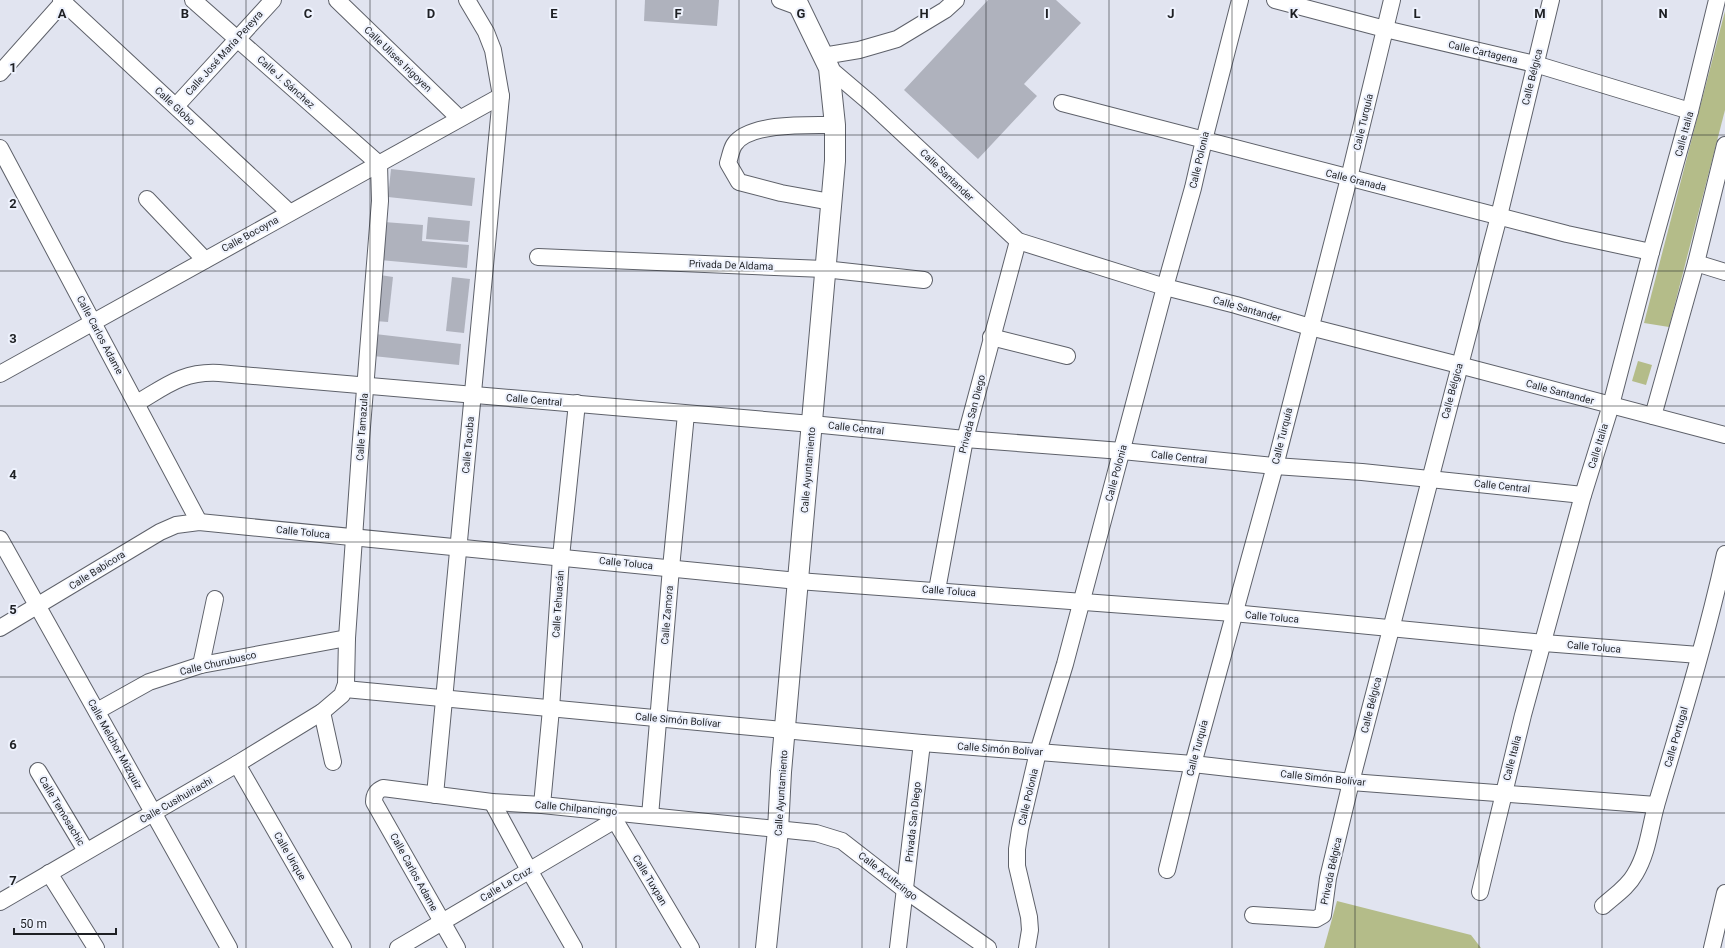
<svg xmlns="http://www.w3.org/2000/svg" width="1725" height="948" viewBox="0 0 1725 948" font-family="Roboto,sans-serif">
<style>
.green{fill:#b4bc89}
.building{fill:#afb2bd}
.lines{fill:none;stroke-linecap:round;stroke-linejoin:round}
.minor-casing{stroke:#5e616a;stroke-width:18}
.major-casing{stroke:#5e616a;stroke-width:22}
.minor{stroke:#fff;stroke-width:16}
.major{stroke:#fff;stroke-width:20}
.grid{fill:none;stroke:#1e2024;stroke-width:1;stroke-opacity:0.55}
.labels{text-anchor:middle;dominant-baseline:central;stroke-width:4;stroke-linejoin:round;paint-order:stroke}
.street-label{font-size:10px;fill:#1e2024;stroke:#eef2fd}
.grid-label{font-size:13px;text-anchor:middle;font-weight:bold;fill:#1e2024;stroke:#eef2fd;stroke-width:4;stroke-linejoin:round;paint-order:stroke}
</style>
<rect width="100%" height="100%" fill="#e1e4f0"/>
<g class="green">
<path d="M1725 11V110L1669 327 1644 323Z"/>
<path d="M1638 361 1652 365 1646 385 1632 381Z"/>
<path d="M1337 901 1471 935 1481 948H1324Z"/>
</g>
<g class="building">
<path d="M645 0H719L717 26 644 21Z"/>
<path d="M988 0H1056L1081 23 1024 84 1037 96 978 159 904 90Z"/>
<path d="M391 169 475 178 472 206 388 197Z"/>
<path d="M428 217 470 221 468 242 426 239Z"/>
<path d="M384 222 423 225 422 241 469 245 467 268 380 260Z"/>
<path d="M380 275 393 277 388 322 375 321Z"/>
<path d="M452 277 470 279 464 333 446 331Z"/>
<path d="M375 334 461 344 459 365 373 356Z"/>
</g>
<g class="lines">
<g class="minor-casing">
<g id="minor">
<path d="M61 0 289 212"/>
<path d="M337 0 459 118"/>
<path d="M780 0 799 7"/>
<path d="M1275 0 1385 29 1535 64 1690 111"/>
<path d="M823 56 859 50 897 39 945 10 956 0"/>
<path d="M829 68 869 102 1018 241 1165 287 1236 305 1310 327 1459 365 1725 435"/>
<path d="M0 73 65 0"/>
<path d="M1062 103 1567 234 1651 252"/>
<path d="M176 106 273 0"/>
<path d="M0 148 199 522"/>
<path d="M147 199 205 260"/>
<path d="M831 202 781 193 739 182 728 163C730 157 731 150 734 145 748 122 811 125 835 125"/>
<path d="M538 257 824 269 924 280"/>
<path d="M1696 263 1725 272"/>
<path d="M991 337 1067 356"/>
<path d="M0 374 501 96"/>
<path d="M137 403C166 386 183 371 219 373L812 424 965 439 1122 451 1275 466 1362 472 1583 495"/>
<path d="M1653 416 1696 263 1725 145"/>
<path d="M0 539 229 948"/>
<path d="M937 590 965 439 1018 241"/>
<path d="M0 628 160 532 176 525 199 522 798 581 1233 613 1544 643 1699 655"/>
<path d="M201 665 215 599"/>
<path d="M345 689 922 743 1193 764 1351 782 1656 805"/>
<path d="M97 711 149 682 201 665 347 638"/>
<path d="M322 712 333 762"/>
<path d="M237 764 343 948"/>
<path d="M38 771 86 851"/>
<path d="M435 795 501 96 493 50 486 32 467 0"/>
<path d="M492 802 529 870 574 948"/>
<path d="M542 805 551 709 561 557 577 403"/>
<path d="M610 812 691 948"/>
<path d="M650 816 671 568 686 414"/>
<path d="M1167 870 1193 764 1275 466 1349 178 1392 0"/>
<path d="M49 873 96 948"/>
<path d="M1480 892 1523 715 1583 495 1611 405 1651 252 1690 111 1717 0"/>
<path d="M0 902 237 764 322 712 342 695 346 684 347 638 360 452 380 201 379 164 193 0"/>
<path d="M1603 906C1614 896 1628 887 1635 874 1649 851 1650 824 1658 799 1682 718 1707 636 1725 554"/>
<path d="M1253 915 1316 919 1323 915 1328 878 1351 782 1499 216 1551 0"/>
<path d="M398 948 615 820"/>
<path d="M457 948 374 802C374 795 376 791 383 788L492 802 542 805 816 833 842 841 905 890 988 948"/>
<path d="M898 948 922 743"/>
<path d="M1027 948 1030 930 1029 917 1017 866V849L1020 829 1038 752 1065 664 1165 287 1193 188 1204 140 1240 0"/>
<path d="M1712 948 1725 893"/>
</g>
</g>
<g class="major-casing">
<path id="major" d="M766 948 778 830 781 772 835 161V125L829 68 796 0"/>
</g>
<use href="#minor" class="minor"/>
<use href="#major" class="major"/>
</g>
<path class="grid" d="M123 0V948M246 0V948M370 0V948M493 0V948M616 0V948M739 0V948M862 0V948M986 0V948M1109 0V948M1232 0V948M1355 0V948M1479 0V948M1602 0V948M0 135H1725M0 271H1725M0 406H1725M0 542H1725M0 677H1725M0 813H1725"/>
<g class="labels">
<g class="street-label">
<text transform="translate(1483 52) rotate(13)">Calle Cartagena</text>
<text transform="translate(224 53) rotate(-48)">Calle José María Pereyra</text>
<text transform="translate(398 59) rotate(44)">Calle Ulises Irigoyen</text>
<text transform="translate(1532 77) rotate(-76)">Calle Bélgica</text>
<text transform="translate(286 82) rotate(42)">Calle J. Sánchez</text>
<text transform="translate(175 106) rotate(43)">Calle Globo</text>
<text transform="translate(1363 122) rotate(-77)">Calle Turquía</text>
<text transform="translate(1684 134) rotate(-75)">Calle Italia</text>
<text transform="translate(1199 160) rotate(-77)">Calle Polonia</text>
<text transform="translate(947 175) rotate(44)">Calle Santander</text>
<text transform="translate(1356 180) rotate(14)">Calle Granada</text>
<text transform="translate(250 234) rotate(-29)">Calle Bocoyna</text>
<text transform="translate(731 265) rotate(2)">Privada De Aldama</text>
<text transform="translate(1247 309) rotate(16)">Calle Santander</text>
<text transform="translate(100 335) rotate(62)">Calle Carlos Adame</text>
<text transform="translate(1452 391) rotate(-75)">Calle Bélgica</text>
<text transform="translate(1560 392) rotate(15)">Calle Santander</text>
<text transform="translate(534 400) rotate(5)">Calle Central</text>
<text transform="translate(972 414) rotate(-76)">Privada San Diego</text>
<text transform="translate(362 427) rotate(-86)">Calle Tamazula</text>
<text transform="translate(856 428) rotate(6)">Calle Central</text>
<text transform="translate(1282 436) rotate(-76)">Calle Turquía</text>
<text transform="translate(468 445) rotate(-85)">Calle Tacuba</text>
<text transform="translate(1598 446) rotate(-73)">Calle Italia</text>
<text transform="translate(1179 457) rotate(6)">Calle Central</text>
<text transform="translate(808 470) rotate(-85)">Calle Ayuntamiento</text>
<text transform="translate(1116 473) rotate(-75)">Calle Polonia</text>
<text transform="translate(1502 486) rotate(6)">Calle Central</text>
<text transform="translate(303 532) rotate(6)">Calle Toluca</text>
<text transform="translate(626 563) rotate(6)">Calle Toluca</text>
<text transform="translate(97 570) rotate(-32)">Calle Babícora</text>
<text transform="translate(949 591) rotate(4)">Calle Toluca</text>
<text transform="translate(558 604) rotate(-86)">Calle Tehuacán</text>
<text transform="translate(667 615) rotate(-85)">Calle Zamora</text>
<text transform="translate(1272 617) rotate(5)">Calle Toluca</text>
<text transform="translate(1594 647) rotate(5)">Calle Toluca</text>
<text transform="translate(218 663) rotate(-13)">Calle Churubusco</text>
<text transform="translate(1371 705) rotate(-76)">Calle Bélgica</text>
<text transform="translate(678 720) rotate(5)">Calle Simón Bolívar</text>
<text transform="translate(1676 737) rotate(-74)">Calle Portugal</text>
<text transform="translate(115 744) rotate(61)">Calle Melchor Múzquiz</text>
<text transform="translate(1197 748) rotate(-75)">Calle Turquía</text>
<text transform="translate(1000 749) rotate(4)">Calle Simón Bolívar</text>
<text transform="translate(1512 758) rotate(-76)">Calle Italia</text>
<text transform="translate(1323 778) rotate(6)">Calle Simón Bolívar</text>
<text transform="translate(781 793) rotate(-86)">Calle Ayuntamiento</text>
<text transform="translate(1028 797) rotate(-77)">Calle Polonia</text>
<text transform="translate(176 800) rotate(-30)">Calle Cusihuiriachi</text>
<text transform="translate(576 808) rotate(5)">Calle Chilpancingo</text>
<text transform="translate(62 811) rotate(59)">Calle Temosachic</text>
<text transform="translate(913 822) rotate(-84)">Privada San Diego</text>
<text transform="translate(290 856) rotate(60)">Calle Urique</text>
<text transform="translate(1331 871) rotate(-78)">Privada Bélgica</text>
<text transform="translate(414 872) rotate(61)">Calle Carlos Adame</text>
<text transform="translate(888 876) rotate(38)">Calle Acultzingo</text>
<text transform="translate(650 880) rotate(59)">Calle Tuxpan</text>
<text transform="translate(506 884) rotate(-31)">Calle La Cruz</text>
</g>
</g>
<g class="grid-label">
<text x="62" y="18">A</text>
<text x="185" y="18">B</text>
<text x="308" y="18">C</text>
<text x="431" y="18">D</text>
<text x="554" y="18">E</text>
<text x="678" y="18">F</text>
<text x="801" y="18">G</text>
<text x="924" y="18">H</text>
<text x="1047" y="18">I</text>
<text x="1171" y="18">J</text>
<text x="1294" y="18">K</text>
<text x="1417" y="18">L</text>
<text x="1540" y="18">M</text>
<text x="1663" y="18">N</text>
<text x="13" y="72">1</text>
<text x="13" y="208">2</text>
<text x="13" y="343">3</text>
<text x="13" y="479">4</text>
<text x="13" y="614">5</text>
<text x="13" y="749">6</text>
<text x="13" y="885">7</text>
</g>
<path d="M14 928v6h102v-6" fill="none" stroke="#1e2024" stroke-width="2"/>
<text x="20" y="928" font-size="12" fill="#1e2024" stroke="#eef2fd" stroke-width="3" paint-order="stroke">50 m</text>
</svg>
